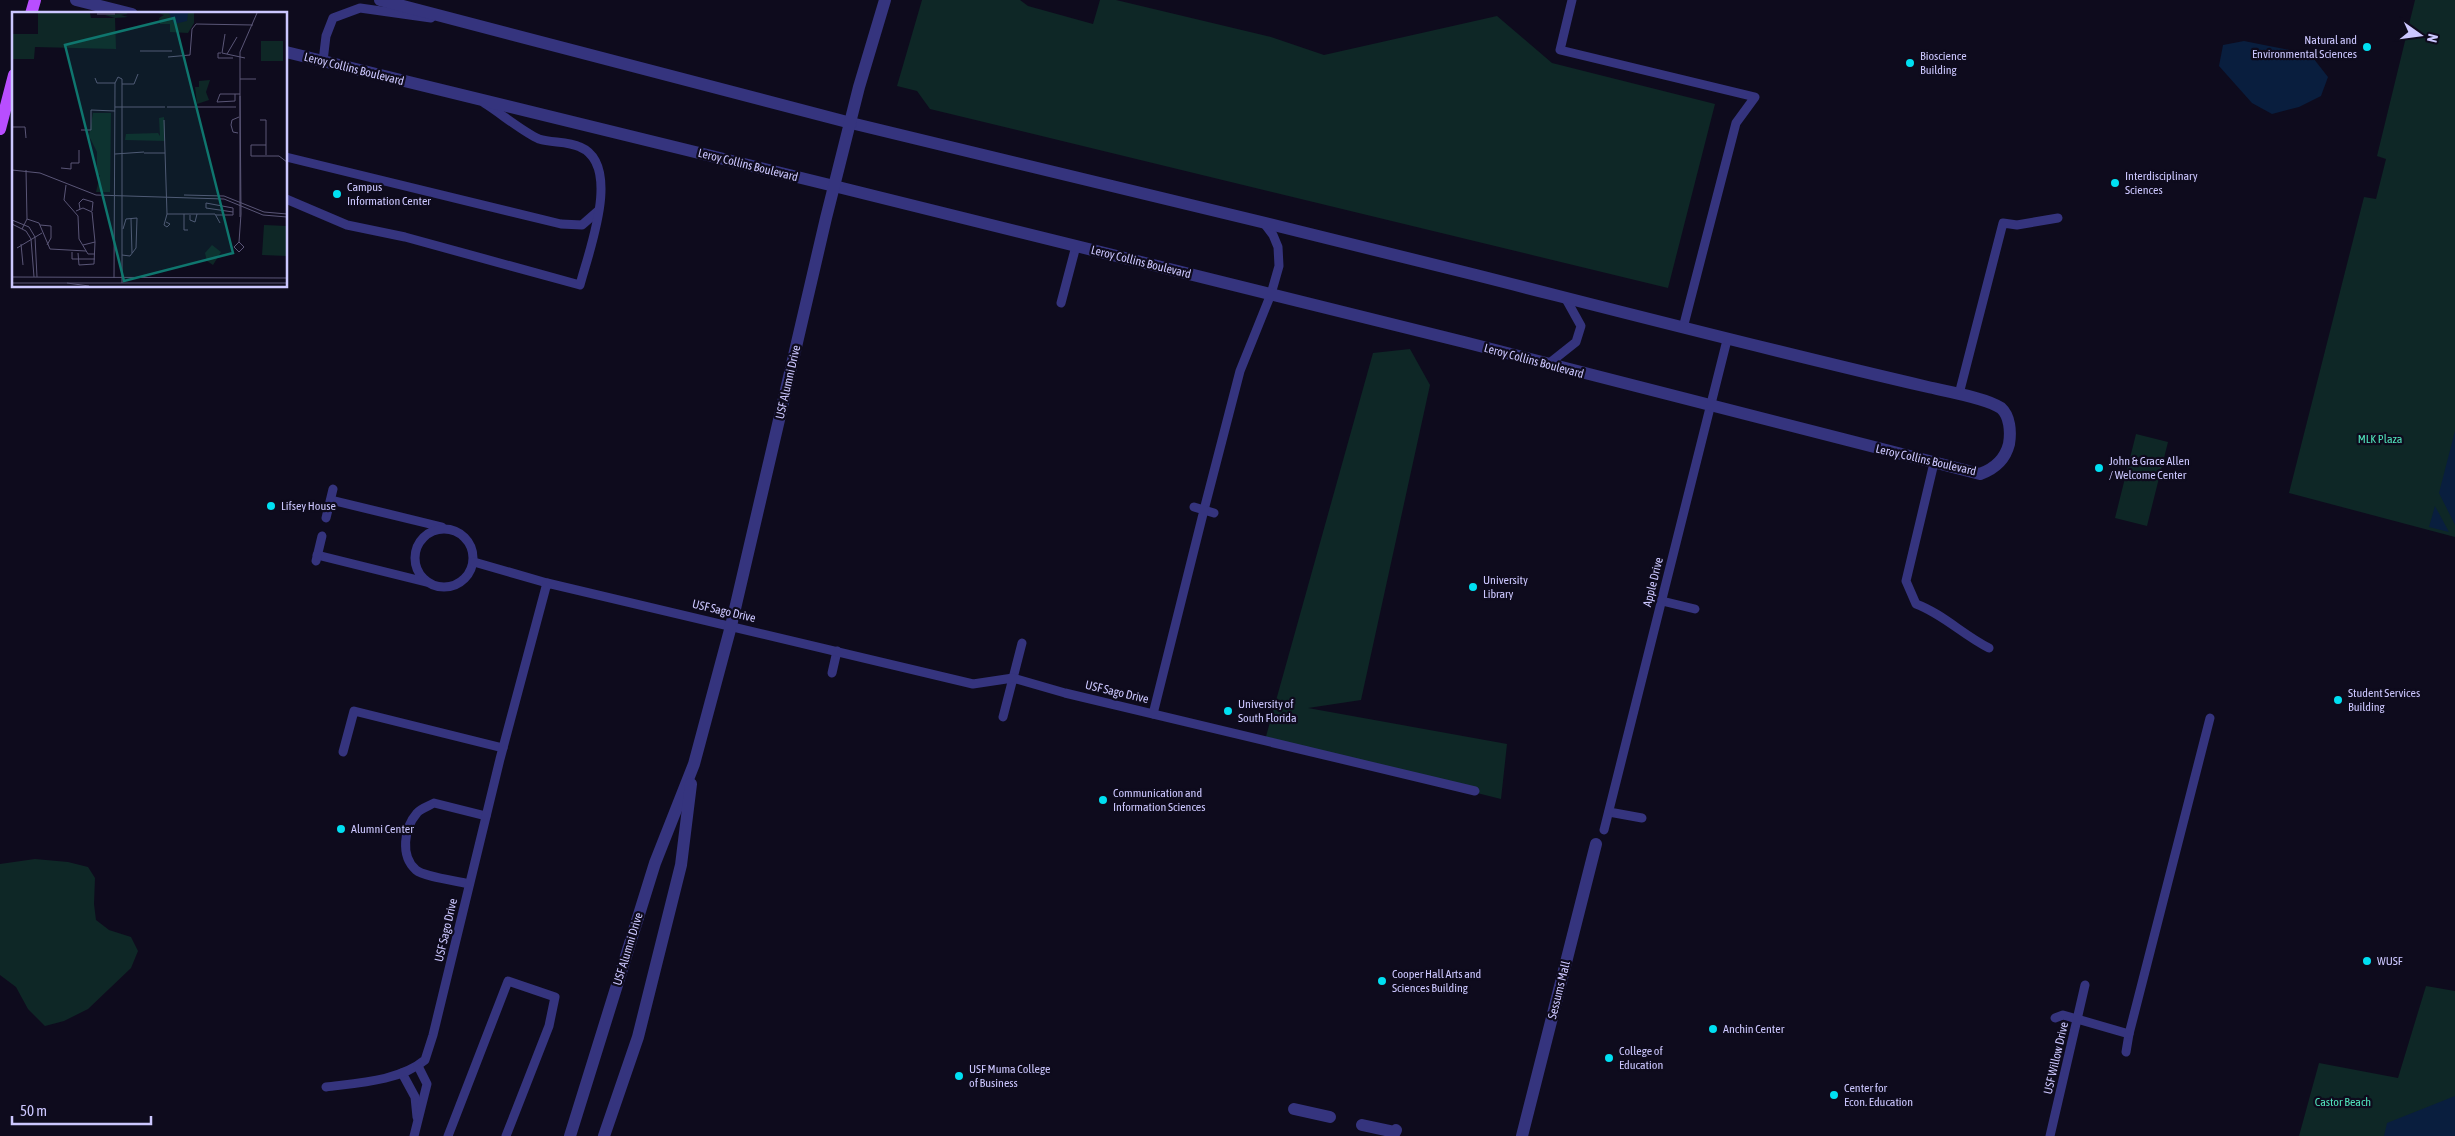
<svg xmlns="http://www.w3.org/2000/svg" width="2455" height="1136" viewBox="0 0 2455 1136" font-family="'Asap Condensed',sans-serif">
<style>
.green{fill:#0e2726}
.water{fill:#091e3e}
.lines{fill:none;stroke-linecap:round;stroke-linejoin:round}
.service{stroke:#35347e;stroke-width:9}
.pedestrian{stroke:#35347e;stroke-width:12}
.minor{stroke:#35347e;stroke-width:12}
.tertiary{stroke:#35347e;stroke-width:12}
.primary{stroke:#b84eff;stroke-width:12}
.poi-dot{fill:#00e0f2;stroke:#0e0b1d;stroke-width:2}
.labels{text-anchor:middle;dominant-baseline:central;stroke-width:4.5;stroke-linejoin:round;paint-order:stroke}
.poi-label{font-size:12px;fill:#ccc7ff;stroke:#0e0b1d;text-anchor:start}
.street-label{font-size:12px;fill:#ccc7ff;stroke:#0e0b1d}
.park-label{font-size:12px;fill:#50e2ba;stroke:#0e0b1d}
.inset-road{fill:none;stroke:#5a5677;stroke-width:1}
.view{fill:#0f766e;fill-opacity:0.15;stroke:#0f766e;stroke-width:2.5}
.inset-edge{fill:none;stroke:#ccc7ff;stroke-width:2.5}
</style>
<rect width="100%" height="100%" fill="#0e0b1d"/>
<g class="green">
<path d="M922 0H1020L1028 6 1093 24 1100 0H1116L1271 37 1324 55 1497 16 1552 63 1715 104 1668 288 930 109 917 91 897 86Z"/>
<path d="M2415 0H2455V537L2289 493 2364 197 2376 199 2386 159 2377 156Z"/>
<path d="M1410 349 1430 385 1361 700 1308 708 1507 744 1501 799 1265 740 1373 353Z"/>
<path d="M2136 434 2168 442 2147 526 2115 518Z"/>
<path d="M35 859 68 862 88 867 95 878 94 904 96 920 109 930 131 937 138 951 131 968 88 1009 64 1021 45 1026 28 1009 16 987 0 975V864Z"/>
<path d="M2426 986 2455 991V1136H2299L2319 1063 2398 1078Z"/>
</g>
<g class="water">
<path d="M2244 41 2310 54 2328 77 2321 96 2299 107 2272 114 2252 103 2219 66 2223 45Z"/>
<path d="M2455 431V525L2439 493Z"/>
<path d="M2435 506 2449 532 2429 527Z"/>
<path d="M2455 1096V1136H2384L2387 1123Z"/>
</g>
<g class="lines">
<g class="service">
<path d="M1572 0 1560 50 1755 97 1736 123 1683 328"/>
<path d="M323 61 326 36 333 18 360 8 431 18"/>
<path d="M286 157 561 224 582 225 598 211"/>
<path d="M286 199 347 225 405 237 580 285C588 253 623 165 580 147 568 141 552 143 539 139 524 133 499 112 484 103"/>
<path d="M1061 303 1076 246"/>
<path d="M1547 365 1576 342 1581 326 1566 299"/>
<path d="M1959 394 2003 223 2017 225 2058 218"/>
<path d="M1934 463 1906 581 1916 604C1943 614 1963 635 1989 648"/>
<path d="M331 500 442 527"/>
<path d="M1214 513 1204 510 1240 371 1271 294 1279 266 1278 247 1273 235 1264 223"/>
<path d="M326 518 333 489"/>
<circle cx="444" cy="558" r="29"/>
<path d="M317 555 426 582"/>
<path d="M316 561 322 536"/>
<path d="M474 562 547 583"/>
<path d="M1662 601 1695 609"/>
<path d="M832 673 837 651"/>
<path d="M1153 714 1204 510 1194 507"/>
<path d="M1003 717 1022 643"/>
<path d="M343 752 354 711 503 748"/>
<path d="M1609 812 1642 818"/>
<path d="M1604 830 1727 340"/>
<path d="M469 884C458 881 424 877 416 870 400 856 404 828 417 813 421 808 429 806 434 803L486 816"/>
<path d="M2055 1018 2063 1015 2129 1034 2126 1052"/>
<path d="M2129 1034 2210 718"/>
<path d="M402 1073 415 1097 417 1117"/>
<path d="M326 1087C357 1083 400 1081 425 1060L433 1035 500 759 547 583 973 684 1013 678 1065 693 1475 791"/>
<path d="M414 1136 427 1084 418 1066"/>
<path d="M448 1136 508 981 555 997 549 1026 506 1136"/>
<path d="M2050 1136 2085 985"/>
</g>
<g class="pedestrian">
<path d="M1294 1109 1330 1117"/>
<path d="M1362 1125 1395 1132 1396 1130"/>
<path d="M1522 1136 1596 844"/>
</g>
<path class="minor" d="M834 186 1464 342 1980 474C1994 469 2005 460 2009 444 2011 432 2010 416 2001 408 1987 398 1945 391 1928 387 1776 352 1626 313 1476 275 1268 223 1059 173 851 123"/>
<g class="tertiary">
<path d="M76 0 132 14"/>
<path d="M380 0 851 123"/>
<path d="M286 52 834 186"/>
<path d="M570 1136 655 863 694 764 731 626 826 218 859 87 885 0"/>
<path d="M604 1136 638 1037 681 865 691 784"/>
</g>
<g class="primary">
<path d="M31 14 35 0"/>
<path d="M0 129 14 75"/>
</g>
</g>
<g class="poi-dot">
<circle cx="2367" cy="47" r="5"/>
<circle cx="1910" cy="63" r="5"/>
<circle cx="2115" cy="183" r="5"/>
<circle cx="337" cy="194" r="5"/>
<circle cx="2099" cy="468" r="5"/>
<circle cx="271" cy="506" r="5"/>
<circle cx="1473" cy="587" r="5"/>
<circle cx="2338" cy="700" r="5"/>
<circle cx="1228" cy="711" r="5"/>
<circle cx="1103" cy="800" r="5"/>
<circle cx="341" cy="829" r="5"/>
<circle cx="2367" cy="961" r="5"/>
<circle cx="1382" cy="981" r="5"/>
<circle cx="1713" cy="1029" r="5"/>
<circle cx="1609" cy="1058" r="5"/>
<circle cx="959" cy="1076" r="5"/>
<circle cx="1834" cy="1095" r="5"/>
</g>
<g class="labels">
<g class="poi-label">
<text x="2357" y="40" text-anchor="end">Natural and<tspan x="2357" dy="14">Environmental Sciences</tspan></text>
<text x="1920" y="56">Bioscience<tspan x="1920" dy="14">Building</tspan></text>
<text x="2125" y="176">Interdisciplinary<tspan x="2125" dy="14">Sciences</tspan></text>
<text x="347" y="187">Campus<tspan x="347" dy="14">Information Center</tspan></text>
<text x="2109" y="461">John &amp; Grace Allen<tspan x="2109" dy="14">/ Welcome Center</tspan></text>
<text x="281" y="506">Lifsey House</text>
<text x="1483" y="580">University<tspan x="1483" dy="14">Library</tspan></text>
<text x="2348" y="693">Student Services<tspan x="2348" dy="14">Building</tspan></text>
<text x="1238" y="704">University of<tspan x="1238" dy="14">South Florida</tspan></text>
<text x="1113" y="793">Communication and<tspan x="1113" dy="14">Information Sciences</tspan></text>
<text x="351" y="829">Alumni Center</text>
<text x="2377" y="961">WUSF</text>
<text x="1392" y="974">Cooper Hall Arts and<tspan x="1392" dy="14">Sciences Building</tspan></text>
<text x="1723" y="1029">Anchin Center</text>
<text x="1619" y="1051">College of<tspan x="1619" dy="14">Education</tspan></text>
<text x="969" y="1069">USF Muma College<tspan x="969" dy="14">of Business</tspan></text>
<text x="1844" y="1088">Center for<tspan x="1844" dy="14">Econ. Education</tspan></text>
</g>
<g class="street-label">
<text transform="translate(354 69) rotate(14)">Leroy Collins Boulevard</text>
<text transform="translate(748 165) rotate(14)">Leroy Collins Boulevard</text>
<text transform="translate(1141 262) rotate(14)">Leroy Collins Boulevard</text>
<text transform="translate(1534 361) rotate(15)">Leroy Collins Boulevard</text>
<text transform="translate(788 382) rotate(-77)">USF Alumni Drive</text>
<text transform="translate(1926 460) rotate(13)">Leroy Collins Boulevard</text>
<text transform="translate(1653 582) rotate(-76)">Apple Drive</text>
<text transform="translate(724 611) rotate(13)">USF Sago Drive</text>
<text transform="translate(1117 692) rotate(13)">USF Sago Drive</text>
<text transform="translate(446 930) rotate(-77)">USF Sago Drive</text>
<text transform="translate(628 949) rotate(-73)">USF Alumni Drive</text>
<text transform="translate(1559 990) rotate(-76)">Sessums Mall</text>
<text transform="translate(2056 1058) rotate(-77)">USF Willow Drive</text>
</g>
<g class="park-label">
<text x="2380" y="439">MLK Plaza</text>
<text x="2343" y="1102">Castor Beach</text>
</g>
</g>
<g transform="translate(12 12)">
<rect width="275" height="275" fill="#0e0b1d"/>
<path d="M26 1H78L79 6H103L93 3 114 1 116 2 109 3 116 5 103 6 104 37 23 35 22 47H0V22H26ZM146 1H182V11L176 21 158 20V12H148L147 6 152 3ZM249 29H271V49H249ZM198 68 194 80 197 88 185 92 183 75H187V69ZM81 101H99L98 180H84L88 163H85V140L77 124ZM152 105 153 129 113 128 114 122 146 121 148 124 147 106ZM252 213 275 214V244L250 243ZM200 233 209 240 201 253 195 249 193 241Z" fill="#0e2726"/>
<path d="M157 1H176L175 9 162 12Z" fill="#091e3e"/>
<path class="inset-road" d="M85 2H103M213 22 210 41 233 46M128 39H160M209 41H206V46H221M215 42 225 25M156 45 178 43 180 17 184 12 241 13M83 66 85 71H103M228 67H244M110 72H122L126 62M223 82V89L205 90 208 82H228M103 95H153M155 95H224M152 108 155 202H203L208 211M248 108H254V143M0 115H13L14 126M69 118H79V98L103 99M226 121 221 120 219 113 220 108 227 105M254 133H239V144H267L275 150M132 141H153M103 142 132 140M49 156 59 157V151H67V138M0 158 28 161 84 183 212 187 251 203 275 205M54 173 52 188 66 204 67 227 76 242H83M172 183 212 184 252 200 275 202M68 197 67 191 71 187 81 190 80 199M64 199 71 196 80 200 83 230 71 233M172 202V218H176M178 203V208L183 210 185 202M204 203H221V196L194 191V196L221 200M228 205V40L245 1M15 207 27 211 38 237 74 239M119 207 120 241M0 208 17 215 23 225 25 265M154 210 158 212 155 215 152 213 155 202M0 212 14 219 19 227 22 265M28 213 39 214V226L35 233M10 217 15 207 14 158M227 230 232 235 227 240 222 235 227 230 229 202 228 84M9 232 11 253M5 236 30 221M60 240V247H83M66 241 67 253 82 252 83 230M110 243 118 244 124 236 125 206 114 207 111 217M0 265 275 266M102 266 103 71 106 65 110 67V271M0 271H275M55 271 77 274"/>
<path class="view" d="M162 6 221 241 112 269 53 33Z"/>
<rect width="275" height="275" class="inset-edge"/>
</g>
<g transform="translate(2420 35) rotate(104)" stroke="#0e0b1d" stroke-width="4" paint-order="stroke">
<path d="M0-4L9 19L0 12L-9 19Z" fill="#ccc7ff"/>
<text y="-8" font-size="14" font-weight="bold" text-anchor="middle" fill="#ccc7ff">N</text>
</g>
<path d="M12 1116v8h139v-8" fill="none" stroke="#ccc7ff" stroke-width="2.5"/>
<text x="20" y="1116" font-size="15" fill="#ccc7ff" stroke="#0e0b1d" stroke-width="4" paint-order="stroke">50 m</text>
</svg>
